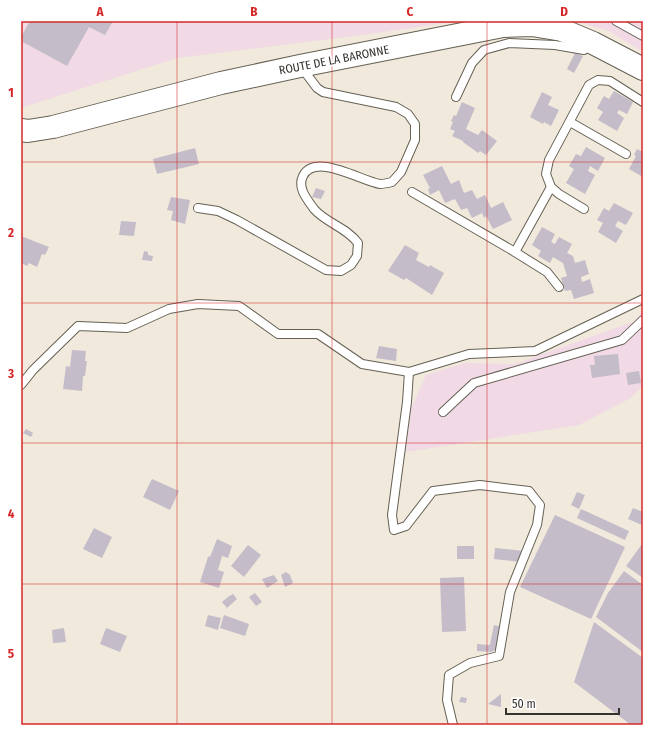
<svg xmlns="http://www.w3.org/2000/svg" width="664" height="746" viewBox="0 0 664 746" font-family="'Fira Sans Condensed',sans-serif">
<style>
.industrial{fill:#f1d9e5}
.building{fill:#c4bcc9}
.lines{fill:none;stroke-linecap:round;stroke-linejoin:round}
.service-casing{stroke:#656054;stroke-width:10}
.secondary-casing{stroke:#656054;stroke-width:24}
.service{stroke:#fff;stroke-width:8}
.secondary{stroke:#fff;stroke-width:22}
.grid{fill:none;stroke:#d62828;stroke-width:1;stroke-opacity:0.55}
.labels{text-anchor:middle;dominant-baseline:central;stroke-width:3.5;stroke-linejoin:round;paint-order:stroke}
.street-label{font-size:12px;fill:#36332e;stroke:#fff}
.neatline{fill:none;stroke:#d62828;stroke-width:1.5}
.grid-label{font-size:13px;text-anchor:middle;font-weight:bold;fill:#d62828}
</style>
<rect width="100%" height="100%" fill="#f1eadc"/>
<g class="industrial">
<path d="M21 21H460L370 34 177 58 21 108Z"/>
<path d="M574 21H643V52L607 30Z"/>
<path d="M643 309V386L629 399 579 425 406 452 411 409 426 375 464 363 515 364 635 321Z"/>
</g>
<g class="building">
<path d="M30 21H113L105 35 89 27 67 66 21 41V37Z"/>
<path d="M575 53 583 56 574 73 567 69Z"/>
<path d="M614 91 633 102 627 114 619 110 617 113 624 118 617 131 598 120 603 112 597 108 604 96 609 99Z"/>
<path d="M542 92 552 97 548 105 559 110 551 126 544 122 543 124 530 117Z"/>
<path d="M462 102 475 108 466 129 478 135 482 130 497 141 486 155 480 151 478 153 463 142V141L452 136 455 131 450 129 453 122 451 121 454 115 456 116Z"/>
<path d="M586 147 605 158 598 171 590 166 588 171 595 175 585 194 566 183 574 169 569 166 576 154 581 156Z"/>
<path d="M195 148 199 164 157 174 153 159Z"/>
<path d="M637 149 643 152V177L629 169 636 156 634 155Z"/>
<path d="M442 166 451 184 459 180 464 193 472 190 477 199 485 195 491 208 503 202 512 220 493 229 486 216 484 218 482 213 472 218 467 208 461 210 455 199 445 203 439 190 430 195 428 189 430 188 423 175Z"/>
<path d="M316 188 325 191 321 199 312 197Z"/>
<path d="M171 197 190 200 185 224 171 220 173 211 167 210Z"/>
<path d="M614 203 633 213 626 225 618 221 615 226 623 231 616 243 598 232 603 223 597 220 604 208 609 211Z"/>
<path d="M121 221 136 222 134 236 119 235Z"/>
<path d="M542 227 555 234 551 242 555 244 559 237 572 244 567 253 573 256 575 263 585 260 589 274 581 277 582 282 590 279 594 293 574 299 571 290 565 291 561 278 567 276 563 263 553 257 550 263 538 256 541 251 532 245Z"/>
<path d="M21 236 49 247 45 255 42 254 37 267 29 263 27 266 21 263Z"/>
<path d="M405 245 419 253 416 260 429 267 430 265 444 273 432 295 406 278 404 280 388 271Z"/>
<path d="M144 251 148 252V255L153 256 152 261 142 260Z"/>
<path d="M379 346 397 349 396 361 376 358Z"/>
<path d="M72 350 86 351 85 361H87L85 376H83L82 391 63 389 66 366 70 367Z"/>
<path d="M618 354 620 374 592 378 590 365H595L594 356Z"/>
<path d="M639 371 641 383 628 385 626 373Z"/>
<path d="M26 429 33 433 31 437 23 433Z"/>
<path d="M152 479 179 491 170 510 143 497Z"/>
<path d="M577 492 585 495 579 509 571 505Z"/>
<path d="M633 508 643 512 642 525 628 519Z"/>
<path d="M581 509 629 531 625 540 577 518Z"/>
<path d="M555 515 625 547 591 619 520 587Z"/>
<path d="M94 528 112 537 102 558 83 549Z"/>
<path d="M217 539 232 546 228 558 222 556 218 570 224 572 219 588 200 582 208 557V556L210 557Z"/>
<path d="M642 544 643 545V578L626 566Z"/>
<path d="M248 545 261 555 244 577 231 566Z"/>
<rect x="457" y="546" width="17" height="13"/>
<path d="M495 548 524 551 520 562 494 559Z"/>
<path d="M624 571 643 585V652L596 617 608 593Z"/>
<path d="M286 572 290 575 293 583 285 587 281 575Z"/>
<path d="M274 575 278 581 267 588 262 579Z"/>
<path d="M464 577 466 631 442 632 440 578Z"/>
<path d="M255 593 262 602 256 606 249 597Z"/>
<path d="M233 594 237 599 227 608 222 602 228 597Z"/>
<path d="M208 615 221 618 218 630 205 626Z"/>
<path d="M224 615 249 624 245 636 220 628Z"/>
<path d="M594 622 643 658V725H631L574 682Z"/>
<path d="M494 625 502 627 498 647 492 652 477 651V644L489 645 490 644Z"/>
<path d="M64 628 66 642 53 643 52 630Z"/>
<path d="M106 628 127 636 120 652 100 644Z"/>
<path d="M501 694V707L488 704Z"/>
<path d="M461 697 467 698 466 703 459 702Z"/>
</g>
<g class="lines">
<g class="service-casing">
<g id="service">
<path d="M616 21 643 36"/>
<path d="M456 97 472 63 484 50 509 43 555 45 584 50 589 46"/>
<path d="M570 122 626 154"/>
<path d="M412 192 515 252 547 272 559 287"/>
<path d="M198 208 218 211 237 220 326 270 341 271 351 265 357 256 358 243C346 227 326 223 314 209 307 199 297 188 303 176 315 152 361 181 380 184 383 184 388 183 392 182L401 172 415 140V124L408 114 396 107 323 92 317 88 302 68"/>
<path d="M584 209 559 194 551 187 546 174 549 160 589 85 598 80 610 81 643 102"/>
<path d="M515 252 551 187"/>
<path d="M409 372 407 402 392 515 394 530 406 526 433 491 480 485 529 491 540 505 537 525 510 592 499 656 470 663 449 675 447 700 453 725"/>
<path d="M21 385 33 370 78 326 127 328 169 309 198 304 239 306 278 334H318L362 364 409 372 469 354 535 351 643 299"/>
<path d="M443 412 474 383 622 340 643 320"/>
</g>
</g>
<g class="secondary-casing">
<path id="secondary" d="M21 130 28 131 53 127 221 83 300 66 503 26 532 25 562 30 593 43 643 69"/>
</g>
<use href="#service" class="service"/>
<use href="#secondary" class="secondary"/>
</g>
<path class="grid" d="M177 21V725M332 21V725M487 21V725M21 162H643M21 303H643M21 443H643M21 584H643"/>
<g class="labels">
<g class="street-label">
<text transform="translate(334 60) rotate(-11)">ROUTE DE LA BARONNE</text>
</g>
</g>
<rect width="664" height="746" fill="none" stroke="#ffffff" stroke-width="44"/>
<path d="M506 708v6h113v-6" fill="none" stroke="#36332e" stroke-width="2"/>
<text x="512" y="708" font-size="12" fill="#36332e" stroke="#ffffff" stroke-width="3" paint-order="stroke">50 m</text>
<rect x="22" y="22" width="620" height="702" class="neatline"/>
<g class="grid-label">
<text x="100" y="16">A</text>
<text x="254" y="16">B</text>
<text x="410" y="16">C</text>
<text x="564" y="16">D</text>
<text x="11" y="97">1</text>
<text x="11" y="237">2</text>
<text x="11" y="378">3</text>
<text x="11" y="518">4</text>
<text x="11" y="658">5</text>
</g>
</svg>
